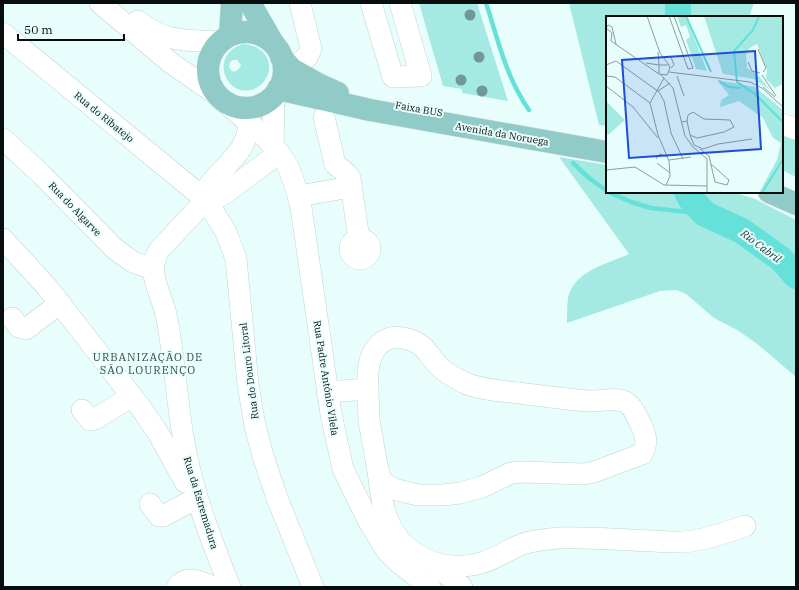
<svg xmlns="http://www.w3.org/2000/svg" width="799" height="590" viewBox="0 0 799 590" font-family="'IBM Plex Serif',serif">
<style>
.green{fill:#a5e9e3;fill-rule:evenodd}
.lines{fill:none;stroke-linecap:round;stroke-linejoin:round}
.stream{stroke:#65e1d9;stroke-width:4.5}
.river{stroke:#65e1d9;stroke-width:26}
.minor-casing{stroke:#bed4d1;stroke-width:22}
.major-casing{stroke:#dcdddd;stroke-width:23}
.minor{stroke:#fff;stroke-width:21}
.major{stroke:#91cbc7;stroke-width:22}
.tree{fill:#709996}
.labels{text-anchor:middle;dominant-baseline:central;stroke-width:4;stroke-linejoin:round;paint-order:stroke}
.street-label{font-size:10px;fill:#070e0d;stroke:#e8fefc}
.water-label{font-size:11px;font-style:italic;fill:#1b312f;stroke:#e8fefc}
.neighbourhood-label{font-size:11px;letter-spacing:1px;fill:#384b49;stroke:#e8fefc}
.inset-river{fill:none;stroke:#65e1d9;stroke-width:2}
.inset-road{fill:none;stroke:#8e9e9c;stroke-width:1}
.view{fill:#1d4ed8;fill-opacity:0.15;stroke:#1d4ed8;stroke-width:2}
.inset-edge{fill:none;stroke:#070e0d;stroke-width:2}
</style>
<rect width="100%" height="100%" fill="#e8fefc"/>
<g class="green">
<path d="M419 3H477L508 101 462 93V89L443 86Z"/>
<path d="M569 3H754L749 17H607V126L599 125Z"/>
<path d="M243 44C259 45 271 55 269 71 267 79 263 84 256 88 227 102 207 55 243 44ZM233 60H237L241 65 239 69 234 72 231 70 229 67 230 62Z"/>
<path d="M782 130 796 135V177L782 170Z"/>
<path d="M559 157 607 165V192H733L755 199 796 220V377L756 343 737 330 714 318 686 294 676 290 660 291 567 323C567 315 567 306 568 298 574 270 608 264 629 254Z"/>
</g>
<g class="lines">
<g class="stream">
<path d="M486 3C499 42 505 75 529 110"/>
<path d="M573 163 589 178 607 191"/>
<path d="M609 192 631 202 651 208 705 214"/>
</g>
<g class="river">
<path d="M678 17V3"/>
<path d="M687 192 690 198 705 214 742 231 781 259 796 276"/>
</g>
<g class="minor-casing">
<g id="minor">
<path d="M100 3 171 63 217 95"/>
<path d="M371 3 393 77 421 76 400 3"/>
<path d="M138 21C165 43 187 40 220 42"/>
<path d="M3 33 206 200 226 232 236 259 248 384 255 426 263 456 277 498 313 587"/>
<path d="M292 69 307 57 311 49 300 3"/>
<path d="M226 103C247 122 273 140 287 165 294 178 297 193 301 207L331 414 343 469 368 520 387 551 398 562 430 587"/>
<path d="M324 117 335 164 347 174 350 178 359 239"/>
<path d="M782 124 796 129"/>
<path d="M3 139 41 174 115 249 133 262 153 269"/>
<path d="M273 146 274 95"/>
<path d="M298 196 351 187"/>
<path d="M206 200 207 189 210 184C224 166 251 148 248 122"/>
<circle cx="360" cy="249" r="10"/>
<path d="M3 239 47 287 141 408 158 433 185 482"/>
<path d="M12 318 19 327 26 329 60 303"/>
<path d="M327 392 368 389C367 370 368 346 390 338 401 335 417 341 424 348 430 355 435 363 442 369 449 375 457 379 465 383 482 390 501 391 519 393 542 396 565 399 588 401 600 402 616 396 627 403 634 407 645 432 646 440 646 445 644 450 642 454L594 472 584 474 523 472 511 473 482 487 460 493 443 495H418L394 489 385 484 379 476 369 421 368 389"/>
<path d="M82 410 90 420 95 419 132 396"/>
<path d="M378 470C380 486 381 503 387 518 401 556 443 574 481 563 496 559 508 549 523 544 534 540 546 539 559 538 590 537 622 540 653 541 666 542 679 543 692 541 710 538 728 532 745 526"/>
<path d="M150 504 159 516H163L195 499"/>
<path d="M433 563 462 587"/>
<path d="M177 587C187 575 200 581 212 587"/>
<path d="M230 587C212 542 194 496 185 448 177 405 175 362 167 319 163 295 144 272 160 249L206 200 214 199 224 194 279 153"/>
</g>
</g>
<g class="major-casing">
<g id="major">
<path d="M250 3 273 43"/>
<circle cx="246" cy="70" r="38"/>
<path d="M230 35 232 3"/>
<path d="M281 57 292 69 318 84 338 93"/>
<path d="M278 89 370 110 607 152"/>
<path d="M769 192 796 204"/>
</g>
</g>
<use href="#minor" class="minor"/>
<use href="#major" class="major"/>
</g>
<g class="tree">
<circle cx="470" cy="15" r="5.5"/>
<circle cx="479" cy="57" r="5.5"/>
<circle cx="461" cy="80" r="5.5"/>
<circle cx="482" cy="91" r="5.5"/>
</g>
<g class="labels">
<g class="street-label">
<text transform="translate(419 109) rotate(10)">Faixa BUS</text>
<text transform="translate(104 117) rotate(39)">Rua do Ribatejo</text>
<text transform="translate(502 134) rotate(10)">Avenida da Noruega</text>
<text transform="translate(75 209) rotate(46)">Rua do Algarve</text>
<text transform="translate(249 371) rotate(-97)">Rua do Douro Litoral</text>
<text transform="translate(326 378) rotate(81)">Rua Padre António Vilela</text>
<text transform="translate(201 503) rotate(73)">Rua da Estremadura</text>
</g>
<g class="water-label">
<text transform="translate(761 246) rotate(37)">Rio Cabril</text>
</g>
<g class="neighbourhood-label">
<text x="148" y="357">URBANIZAÇÃO DE<tspan x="148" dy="13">SÃO LOURENÇO</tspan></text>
</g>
</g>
<g transform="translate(606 16)">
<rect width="177" height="177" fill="#e8fefc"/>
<path d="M71 0H80L101 55 90 53 80 24 84 21 80 9 75 11ZM98 0H177V69L176 68 169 72 160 63 161 54 151 28 145 31 140 38 141 52 151 58 164 74 148 63 117 58ZM111 64 149 71 177 94V177H153L171 144 175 127 167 122 157 102 133 85 114 91 115 84 123 79ZM0 85 19 104 2 119 0 117Z" fill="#a5e9e3"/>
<path class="inset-river" d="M80 0 105 56M153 0 147 14 128 35 131 66 149 78 177 106M113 65 123 71 135 72M156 177 177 143"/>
<path class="inset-road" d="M41 0 54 37 63 49 64 52 61 59 53 58V49H62M63 0 82 53 87 52 68 0M10 28 6 11 2 9 0 12 6 17 5 25 53 58M152 33 160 52 157 56M52 36 53 49M57 41H65L68 49 65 52M142 46 146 55 154 57M40 47 53 49M0 49 10 45 53 76 58 85 65 117 77 143M63 56 144 66 156 72 177 91M55 59 67 72 79 120 87 131 101 143V177M156 59 170 80M0 60 9 61 44 87M71 60 78 80M58 62 44 87 52 119 63 145 64 160 60 169M0 70 27 91 52 122M157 71 169 81M52 75 64 67M75 106 81 105 82 99 87 96 98 103 124 104 128 111 118 116 91 122 84 119 81 105M84 119 88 129 97 133 112 128 146 123M94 133 103 140 109 166 121 169 123 164 105 148M50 143 54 138 62 141M63 144 85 141M51 147 64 157M0 154 29 151 58 169 101 170"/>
<path class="view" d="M149 35 155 133 23 142 16 44Z"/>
<rect width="177" height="177" class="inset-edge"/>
</g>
<rect width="799" height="590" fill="none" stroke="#070e0d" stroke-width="8"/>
<path d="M18 34v6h106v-6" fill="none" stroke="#070e0d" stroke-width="2"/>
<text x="24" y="34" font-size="12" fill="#070e0d" stroke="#e8fefc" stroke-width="3" paint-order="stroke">50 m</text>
</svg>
